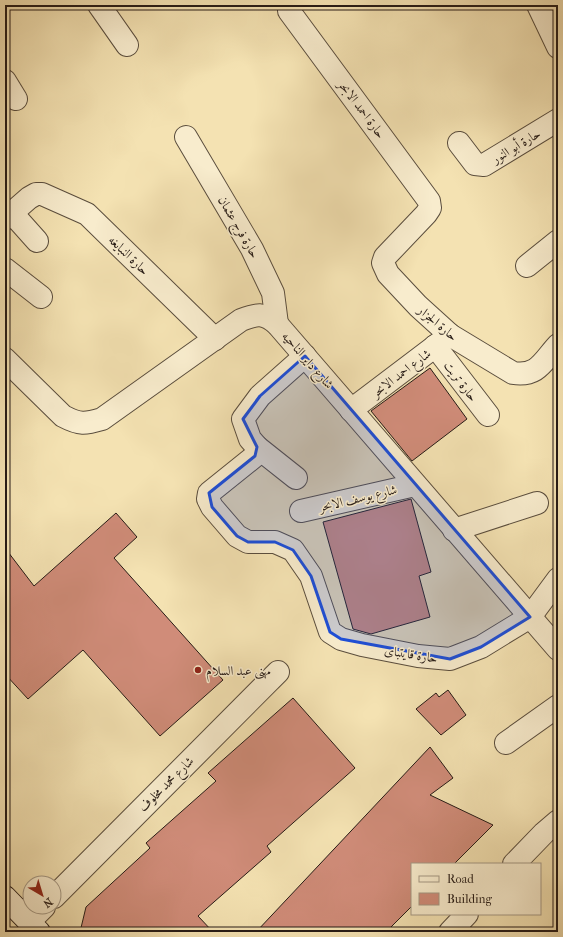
<svg xmlns="http://www.w3.org/2000/svg" width="563" height="937" viewBox="0 0 563 937" font-family="'IM FELL French Canon',Amiri,serif">
<style>
.building{fill:#d08c79;stroke:#261b16}
.lines{fill:none;stroke-linecap:round;stroke-linejoin:round}
.street-casing{stroke:#5a4d3d;stroke-width:24}
.secondary-casing{stroke:#261b16;stroke-width:24}
.street{stroke:#f8eccd;stroke-width:22}
.secondary{stroke:#f8eccd;stroke-width:22}
.marked{fill:#1d4ed8;fill-opacity:0.2;stroke:#1d4ed8;stroke-width:3;stroke-linejoin:round}
.poi-dot{fill:#8f2418;stroke:#f8eccd;stroke-width:1.5}
.labels{text-anchor:middle;dominant-baseline:central;stroke-width:3;stroke-linejoin:round;paint-order:stroke}
.street-label{font-size:13px;fill:#261b16;stroke:#f8eccd}
.poi-label{font-size:13px;fill:#261b16;stroke:#f8eccd;text-anchor:start}
</style>
<rect width="100%" height="100%" fill="#f4e2b2"/>
<filter id="stains"><feTurbulence type="fractalNoise" baseFrequency=".005" numOctaves="4"/><feColorMatrix values="0 0 0 0 .2 0 0 0 0 .09 0 0 0 0 .02 0 0 0 .5 -.17"/></filter>
<radialGradient id="worn" r=".72"><stop offset=".6" stop-color="#630" stop-opacity="0"/><stop offset="1" stop-color="#630" stop-opacity=".3"/></radialGradient>
<g class="building">
<path d="M430 368 467 419 412 461 371 411Z"/>
<path d="M411 499 431 572 419 576 430 617 371 634 353 629 323 522Z"/>
<path d="M116 513 137 537 114 558 223 680 160 736 83 650 28 699 5 674V548L34 586Z"/>
<path d="M448 690 466 715 441 735 416 709 436 693 439 697Z"/>
<path d="M293 698 355 768 267 846 271 852 198 916 213 932H80L86 907 150 848 146 843 216 781 208 773Z"/>
<path d="M430 747 453 778 430 795 493 825 454 864H412V906L386 932H256Z"/>
</g>
<g class="lines">
<g class="street-casing">
<g id="street">
<path d="M99 5 127 45"/>
<path d="M289 5V11L429 201 430 208 426 214 385 257 383 263 388 274 418 306 450 335 513 373C538 377 543 361 558 345"/>
<path d="M538 5 558 47"/>
<path d="M5 81 16 99"/>
<path d="M186 137 252 249 273 293 277 324"/>
<path d="M459 143 475 164 484 165 558 120"/>
<path d="M12 213 37 241"/>
<path d="M5 219 29 198 36 194H42L87 214 215 339"/>
<path d="M527 266 558 241"/>
<path d="M5 269 41 297"/>
<path d="M435 346 488 415"/>
<path d="M305 356 260 396 243 419 250 439 257 447 255 456 209 493 208 499 212 507 237 536 248 542H275L293 550 311 576 330 632 341 639 362 645 418 656 450 659 481 647 530 617 558 579"/>
<path d="M5 359 63 416C80 425 85 424 102 419L241 320C257 314 263 312 277 324L558 649"/>
<path d="M351 410 450 335"/>
<path d="M257 447 296 478"/>
<path d="M301 511 415 485"/>
<path d="M454 530 537 503"/>
<path d="M506 743 558 706"/>
<path d="M514 864 544 833 558 821"/>
<path d="M54 897 278 672"/>
<path d="M29 922 44 907"/>
<path d="M450 932 467 914"/>
</g>
</g>
<g class="secondary-casing">
<path id="secondary" d="M5 897 39 932"/>
</g>
<use href="#street" class="street"/>
<use href="#secondary" class="secondary"/>
</g>
<path class="marked" d="M305 356 530 617 481 647 450 659 341 639 330 632 311 576 293 550 275 542H248L237 536 212 507 209 493 255 456 257 447 243 419 260 396Z"/>
<circle class="poi-dot" cx="198" cy="670" r="4"/>
<g class="labels">
<g class="street-label">
<text transform="translate(362 109) rotate(53)">حارة احمد الابحر</text>
<text transform="translate(516 146) rotate(-31)">حارة أبو النور</text>
<text transform="translate(239 227) rotate(60)">حارة فرج عثمان</text>
<text transform="translate(129 255) rotate(44)">حارة النبايغه</text>
<text transform="translate(438 323) rotate(40)">حارة الجزار</text>
<text transform="translate(308 360) rotate(49)">شارع داير الناحيه</text>
<text transform="translate(401 373) rotate(-37)">شارع احمد الابحر</text>
<text transform="translate(461 381) rotate(53)">حارة تريت</text>
<text transform="translate(358 498) rotate(-13)">شارع يوسف الابحر</text>
<text transform="translate(411 654) rotate(9)">حارة قايتباى</text>
<text transform="translate(166 784) rotate(-45)">شارع محمد مخلوف</text>
</g>
<g class="poi-label">
<text x="206" y="670">مهنى عبد السلام</text>
</g>
</g>
<rect width="563" height="937" fill="none" stroke="#f4e2b2" stroke-width="20"/>
<rect x="6" y="6" width="551" height="925" fill="none" stroke="#261b16" stroke-width="2"/>
<rect x="10" y="10" width="543" height="917" fill="none" stroke="#261b16"/>
<rect x="411" y="863" width="130" height="52" fill="#f8eccd" stroke="#a49884"/>
<rect x="419" y="876" width="20" height="6" fill="#f8eccd" stroke="#a49884"/>
<text x="447" y="883" font-size="12" fill="#261b16">Road</text>
<rect x="419" y="893" width="20" height="12" fill="#d08c79" stroke="#a49884"/>
<text x="447" y="903" font-size="12" fill="#261b16">Building</text>
<g transform="translate(42 895) rotate(142)"><circle r="19" fill="#f8eccd" stroke="#a49884"/>
<path d="M0-3L7 15L0 10L-7 15Z" fill="#8f2418"/>
<text y="-6" font-size="11" font-weight="bold" text-anchor="middle" fill="#261b16">N</text>
</g>
<rect width="100%" height="100%" filter="url(#stains)"/>
<rect width="100%" height="100%" fill="url(#worn)"/>
</svg>
